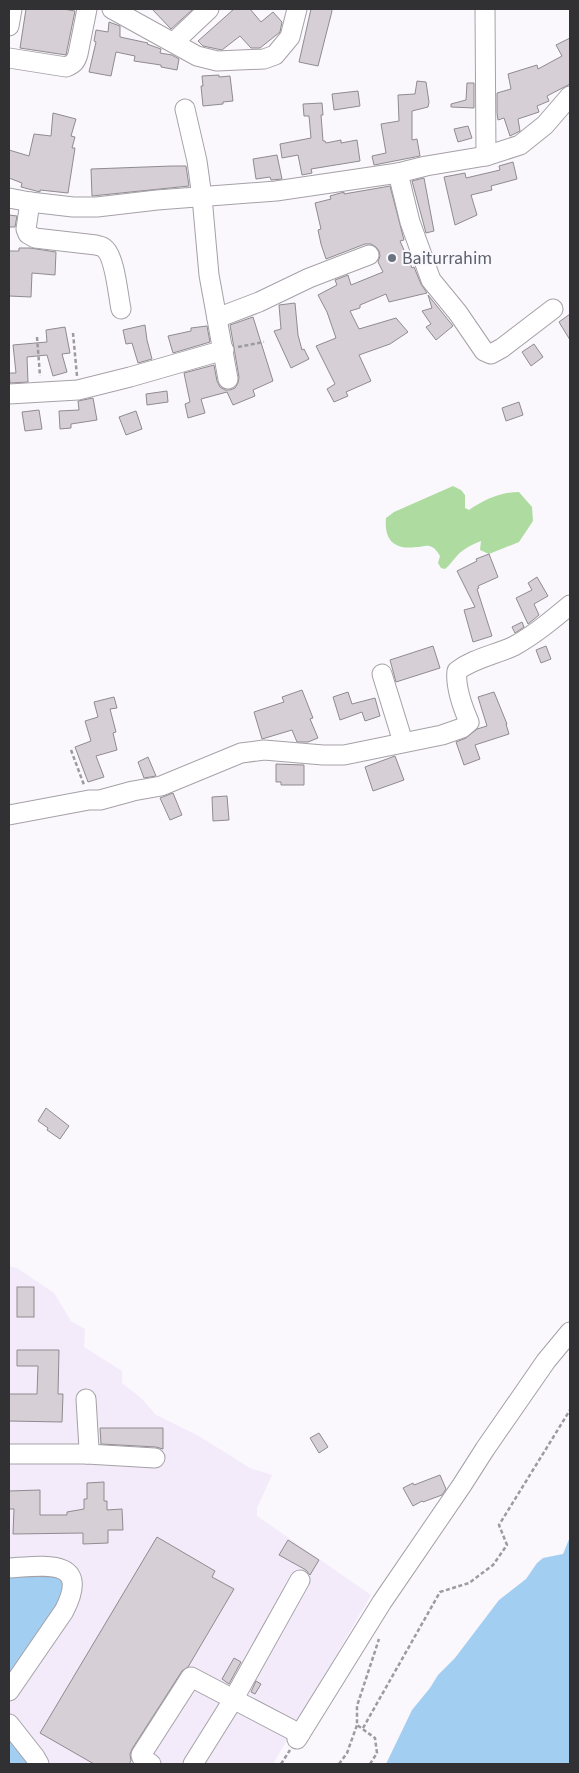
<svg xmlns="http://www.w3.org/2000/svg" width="579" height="1773" viewBox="0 0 579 1773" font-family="'Source Sans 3',sans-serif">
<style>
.built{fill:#f3ebf9}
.green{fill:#aedca0}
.water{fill:#a2cef2}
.building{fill:#d6d0d6;stroke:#908b90}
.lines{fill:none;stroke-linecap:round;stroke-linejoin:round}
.minor-casing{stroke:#a5a1a7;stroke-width:21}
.path{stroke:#9d9b9f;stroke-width:2.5;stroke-dasharray:4 2.5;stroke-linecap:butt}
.minor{stroke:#fff;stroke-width:19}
.worship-dot{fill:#6b7280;stroke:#faf7fd;stroke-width:2}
.labels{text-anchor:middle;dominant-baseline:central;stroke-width:4;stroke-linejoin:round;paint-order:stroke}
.worship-label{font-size:18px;fill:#5b616d;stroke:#faf7fd;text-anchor:start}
</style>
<rect width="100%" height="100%" fill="#faf7fd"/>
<path class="built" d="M9 1266 17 1268 54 1293 71 1321 85 1329 84 1347 122 1371V1383L142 1399 156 1415 197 1435 250 1468 272 1475 257 1508V1516L371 1595 273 1764H9Z"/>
<path class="green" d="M453 486 461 490 465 495V508L469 510C484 500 500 492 519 492L532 507 533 521 519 542 489 554 480 550 481 541C473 544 461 550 456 557 452 561 450 565 445 569L441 568 438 563 440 556C438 553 436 549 432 547 427 544 422 547 416 547 394 550 384 540 386 518L394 512Z"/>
<g class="water">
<path d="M570 1537V1764H386L412 1710 430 1688 438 1675 455 1658 499 1600 526 1579 537 1563 543 1558 563 1554Z"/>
<path d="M9 1574 56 1575 65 1586 67 1596 9 1682Z"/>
<path d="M9 1735 34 1764H9Z"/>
</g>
<g class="building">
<path d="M26 9H63L75 11 66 55 20 48Z"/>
<path d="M152 9H193L171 29Z"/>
<path d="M234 9H250L261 22 273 12 282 22 280 32 260 48H251L240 36 222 50 203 46 198 41Z"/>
<path d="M311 9H331L332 11 318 66 299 62Z"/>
<path d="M109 22 120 26V37L148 43 147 44 161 49 160 53 172 55 179 59 177 70 161 67V65L134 61 135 56 116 52 111 76 89 72 96 42 94 41 96 30 108 32Z"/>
<path d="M570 38V84L547 96 549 101 537 106 539 112 518 119 520 131 510 136 504 118 498 120 497 113V93L511 89 508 74 537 65 538 69 562 56 556 45Z"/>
<path d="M219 75V77L230 76 233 101 223 102V104L203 106 201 86H203L202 76Z"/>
<path d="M417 81 426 82 429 102 428 107 412 111V140L417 139 420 156 374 165 372 156 386 153 381 124 399 121 398 95 415 94Z"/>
<path d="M467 83H474V108L451 107V104L466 100Z"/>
<path d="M358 91 360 106 334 110 332 94Z"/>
<path d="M322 103 323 115H321L323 141H325L326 143 341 140V143L357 140 360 161 311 169 312 173 302 175 298 155 282 158 280 144 311 138 309 116H304L303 104Z"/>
<path d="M53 113 76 119 71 136 75 137 72 148H75L68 193 40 190V192L21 187 22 183 9 178V150L29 156 34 134 51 136Z"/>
<path d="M468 126 472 138 458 142 454 129Z"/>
<path d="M277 155 282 179 271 180 270 177 256 179 253 159Z"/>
<path d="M513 162 517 179 491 186 492 190 471 195 477 215 455 225 444 177 465 173 466 178 500 170 499 166Z"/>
<path d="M172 166H186L189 186 92 196 91 169Z"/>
<path d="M424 178 434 231 426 233 412 181Z"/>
<path d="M390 186 404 240 400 241 412 268 414 267 421 284 427 293 389 302 386 294 360 305V308L350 311 359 329 396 318 408 332 390 344 359 355 371 381 346 392 348 396 334 402 327 389 335 384 316 346 336 338 327 312 318 295 337 285 335 280 348 275 351 285 383 272 378 262 380 256 379 251 376 247 371 244H365L326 259 321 244 318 230 321 229 315 203 331 199 330 196 344 192V194Z"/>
<path d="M9 215 17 216 15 227H9Z"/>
<path d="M19 248H30L56 252 55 275 32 273 31 297 9 296V251H19Z"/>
<path d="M428 295 453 326 436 340 426 327 431 324 422 311 432 308Z"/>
<path d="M295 303 298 335 302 350 304 349 309 359 291 368 274 331 281 329 279 305Z"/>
<path d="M570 314V340L559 322Z"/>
<path d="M253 317 273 381 253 390 255 396 233 405 227 392 201 399 205 413 188 418 185 404 190 402 184 373 214 365 217 381 220 387 225 390H230L235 388 238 383 239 377 230 325Z"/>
<path d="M145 325 147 340 152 359 138 363 132 343 126 344 123 330Z"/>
<path d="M207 326 210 342 173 353 168 336 191 331V328Z"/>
<path d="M65 327 70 353 62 354 67 372 53 376 47 355 27 357 28 382 10 383 9 373H16L13 345 47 342 46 330Z"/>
<path d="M534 344 543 357 531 366 522 352Z"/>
<path d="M167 391 168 402 147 405 146 394Z"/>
<path d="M93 398 97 420 71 424V428L60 429 59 411 79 410 78 401Z"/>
<path d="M519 402 523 415 506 421 502 408Z"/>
<path d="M39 410 42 429 25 431 22 412Z"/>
<path d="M136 411 142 429 126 435 119 417Z"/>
<path d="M489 554 498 577 478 586 479 588 477 589 492 636 473 642 464 610 475 607 457 571 477 561 476 559Z"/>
<path d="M537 577 548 596 534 604 539 615 528 624 516 598 532 590 528 583Z"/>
<path d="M522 622 524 627 515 633 512 627Z"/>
<path d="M433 646 440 668 396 682 390 660Z"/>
<path d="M546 646 551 659 541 663 536 650Z"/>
<path d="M302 690 313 718 310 719 318 738 308 742H297L292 730 262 739 254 712 284 702 282 697Z"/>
<path d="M348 692 352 704 375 698 380 716 365 721 362 712 340 720 333 697Z"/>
<path d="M494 692 507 724H506L509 734 475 745 480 759 464 765 456 742 466 738 477 729 487 726 478 697Z"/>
<path d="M114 697 117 708 110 709 116 732 113 733 117 750 96 756 104 777 88 782 75 747 91 741 85 721 98 717 94 702Z"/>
<path d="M395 756 404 780 373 791 365 767Z"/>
<path d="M148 757 156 776 144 778 138 762Z"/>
<path d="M276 764 304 765V785H281V782H276Z"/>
<path d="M173 793 182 815 170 820 160 798Z"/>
<path d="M227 796 229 820 213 821 212 797Z"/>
<path d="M46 1108 69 1126 60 1139 47 1130 48 1128 38 1121Z"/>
<rect x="17" y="1287" width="17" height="30"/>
<path d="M17 1350H59L58 1394H63L62 1422 9 1421V1394H37L38 1366H17Z"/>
<path d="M100 1428H163V1449L156 1447 101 1444Z"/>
<path d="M319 1433 328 1447 319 1453 310 1438Z"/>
<path d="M440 1475 446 1489 442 1495 423 1502 422 1501 413 1506 403 1488 413 1483 414 1485Z"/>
<path d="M104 1482V1501H107V1510L122 1509 123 1530H108V1543L83 1544V1533L13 1534 14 1509H9V1491L40 1490V1515H67V1512L84 1509V1499H87V1483Z"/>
<path d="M157 1537 215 1571 212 1577 234 1589 188 1667 182 1671 132 1749 130 1754 131 1761 129 1764H94L40 1733Z"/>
<path d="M288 1540 319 1560 310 1575 306 1570 279 1555Z"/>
<path d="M234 1658 241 1662 229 1684 222 1679Z"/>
<path d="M256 1681 261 1684 255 1694 251 1692Z"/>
</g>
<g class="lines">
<g class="minor-casing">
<g id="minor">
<path d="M112 9 197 56 217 61 264 59 275 55 290 37 297 9"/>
<path d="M485 9 486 156"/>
<path d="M9 26 12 9"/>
<path d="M174 42 209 9"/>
<path d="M9 58 66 67C74 64 76 61 78 54L87 9"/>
<path d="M185 109 197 161 202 197 209 275 228 379"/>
<path d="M398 173 410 222 431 280 458 313 484 351 491 354 502 348 553 309"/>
<path d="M9 198 30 202 73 207H97L157 200 276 191 398 173 426 166 486 156 520 145 545 125 570 96"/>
<path d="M30 202 26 229 28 234 35 238 96 245C99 246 102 246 104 248 115 256 118 295 121 309"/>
<path d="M217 318 259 302 309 278 369 255"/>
<path d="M9 394 78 390 130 377 224 350"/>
<path d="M382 674 403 742"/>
<path d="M9 815 89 800H100L133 791 161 786 241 753 264 750 323 755H344L442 735 462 728 469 722C463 708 455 687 457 671 474 658 495 655 514 646 534 635 552 620 570 605"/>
<path d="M9 1454H87L89 1449 86 1399"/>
<path d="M87 1454 155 1458"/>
<path d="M9 1568C43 1566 92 1557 64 1611L9 1691"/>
<path d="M9 1724 35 1757 39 1764"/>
<path d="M297 1739 382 1602 462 1485 485 1449 546 1361 570 1332"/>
<path d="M151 1764 142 1758 141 1755 191 1677 300 1734"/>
<path d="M193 1764 233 1700 300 1580"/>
</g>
</g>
<g class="path">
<path d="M73 333 77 376"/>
<path d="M37 337 40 376"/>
<path d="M238 347 264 342"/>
<path d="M71 750 84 785"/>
<path d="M363 1728 440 1592 469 1583 493 1565 507 1545 499 1525 570 1410"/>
<path d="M281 1764 290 1750"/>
<path d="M339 1764 347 1753 357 1725"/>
<path d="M370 1764 377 1753 375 1738 357 1725V1706L379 1639"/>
</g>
<use href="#minor" class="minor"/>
</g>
<circle class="worship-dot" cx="392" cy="258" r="5"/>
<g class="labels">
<g class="worship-label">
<text x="402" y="258">Baiturrahim</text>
</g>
</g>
<rect width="579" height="1773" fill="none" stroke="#313032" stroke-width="20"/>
</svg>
